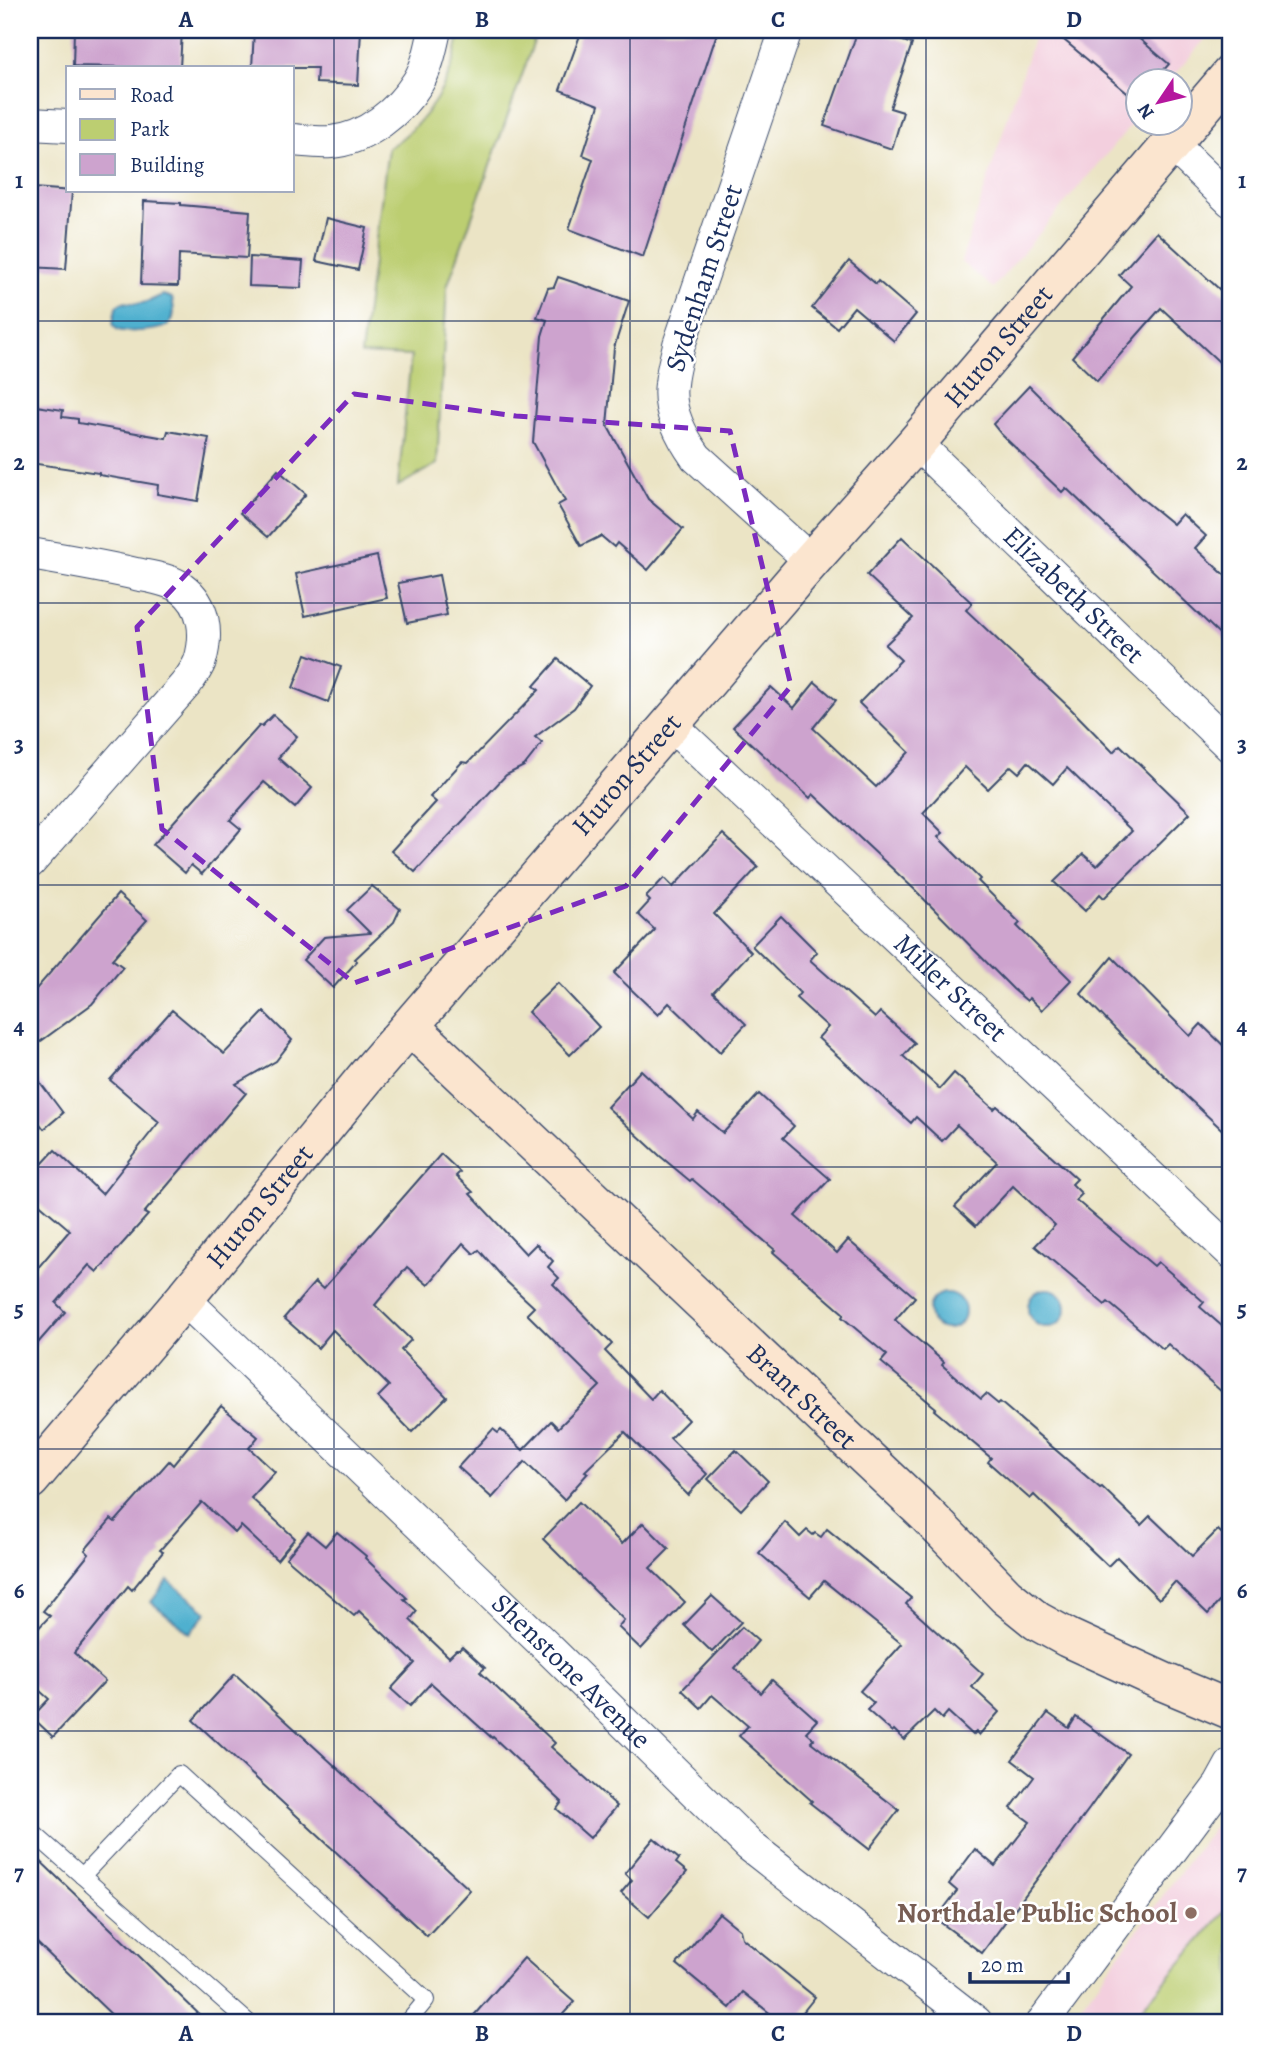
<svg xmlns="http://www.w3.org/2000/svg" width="1261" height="2052" viewBox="0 0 1261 2052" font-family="Alegreya,serif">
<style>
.built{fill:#f3cfde}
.green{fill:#bcce71;stroke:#6c7e68;stroke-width:2}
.water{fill:#50b0cf;stroke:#367096;stroke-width:2}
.building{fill:#cda3ce}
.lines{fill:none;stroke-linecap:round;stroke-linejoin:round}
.lane-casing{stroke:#3a4a6d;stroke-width:18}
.street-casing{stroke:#3a4a6d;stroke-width:34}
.secondary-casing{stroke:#3a4a6d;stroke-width:41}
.lane{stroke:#fff;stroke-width:16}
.street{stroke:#fff;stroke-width:32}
.secondary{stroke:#fbe5cf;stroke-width:38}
.marked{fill:none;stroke:#7b2cbf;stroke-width:5;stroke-dasharray:14 9;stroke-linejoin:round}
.grid{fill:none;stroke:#1b2f5e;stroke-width:2;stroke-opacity:0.55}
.education-dot{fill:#8d6e63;stroke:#fff;stroke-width:2.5}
.labels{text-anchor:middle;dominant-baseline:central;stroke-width:5;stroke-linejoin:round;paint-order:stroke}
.street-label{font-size:28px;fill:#1b2f5e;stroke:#fff}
.education-label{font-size:28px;font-weight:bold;fill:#785e54;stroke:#fff;text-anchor:end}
.neatline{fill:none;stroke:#1b2f5e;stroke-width:2.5}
.grid-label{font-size:23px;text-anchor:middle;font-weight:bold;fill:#1b2f5e}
</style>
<rect width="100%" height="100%" fill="#fff"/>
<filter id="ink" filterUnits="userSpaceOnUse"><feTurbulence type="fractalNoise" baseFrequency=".0143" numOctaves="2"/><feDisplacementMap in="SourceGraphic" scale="14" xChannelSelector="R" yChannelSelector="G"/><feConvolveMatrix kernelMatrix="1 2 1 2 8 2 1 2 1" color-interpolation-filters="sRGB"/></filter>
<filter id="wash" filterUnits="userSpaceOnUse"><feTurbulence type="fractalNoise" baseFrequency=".00686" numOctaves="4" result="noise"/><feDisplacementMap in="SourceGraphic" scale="28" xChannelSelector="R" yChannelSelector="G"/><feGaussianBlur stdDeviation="1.57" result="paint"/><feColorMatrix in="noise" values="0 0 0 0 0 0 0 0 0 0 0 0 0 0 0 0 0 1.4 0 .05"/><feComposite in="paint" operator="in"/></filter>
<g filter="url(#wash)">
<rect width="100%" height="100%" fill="#ebe4c5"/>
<g class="built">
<path d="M1036 30H1213L1170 80H1138V117L993 288 961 262Z"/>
<path d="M1231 1804V2022H1069Z"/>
</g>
<g class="green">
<path d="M460 30H538L447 287 437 464 398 486 411 356 361 354 388 148C418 130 443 96 453 62 456 52 458 40 460 30Z"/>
<path d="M1231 1904V2022H1130Z"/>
</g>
<g class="water">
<path d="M163 295 172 298C174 307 176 319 168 325 161 331 131 332 123 331 117 330 117 329 113 325 116 288 128 309 147 302 153 300 157 297 163 295Z"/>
<circle cx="1047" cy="1308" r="19"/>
<circle cx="947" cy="1311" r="18"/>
<path d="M168 1580 207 1612 190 1633 151 1602Z"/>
</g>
<g id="blocks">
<g class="building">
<path d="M74 30H182L180 68 73 66Z"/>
<path d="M254 30H361L358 85 316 83 317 68H252Z"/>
<path d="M582 30H718L643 257 569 229 593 159 583 155 599 105 560 90Z"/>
<path d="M858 30H871L912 44 890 108 903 112 892 149 824 126Z"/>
<path d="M1052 30H1129L1169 64 1155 80H1138V102Z"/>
<path d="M33 188 72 191 66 269 30 267Z"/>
<path d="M144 201 181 203V205L250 211 247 258 179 254 178 286 141 285Z"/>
<path d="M326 218 367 228 358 270 316 261Z"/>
<path d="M1157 232 1231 300V373L1161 308 1097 381 1072 357 1131 286 1119 275Z"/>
<path d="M250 257 303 261 301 288 249 286Z"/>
<path d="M849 261 876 284 878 281 916 314 894 341 854 307 837 328 812 308Z"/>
<path d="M558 277 629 301 614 348 607 425 648 499 683 529 648 570 617 543 614 547 601 536 581 546 558 505 565 501 533 442 542 336 547 320 537 317 548 288 554 287Z"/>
<path d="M1029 386 1140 497 1173 524 1182 514 1206 536 1195 548 1231 581V645L1066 488 1062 492 1001 434 993 424Z"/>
<path d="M30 405 63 410 62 417 78 419V423L166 438 168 431 209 438 198 501 157 494 158 485 99 475V473L30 463Z"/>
<path d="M278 470 306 494 268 537 240 513Z"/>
<path d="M902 537 972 603 966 610 1071 709 1113 752 1120 745 1190 813 1104 898 1100 894 1085 911 1054 882 1083 854 1097 866 1132 831 1067 768 1053 784 1028 762 1019 773 1011 766 988 789 965 767 923 813 943 833 938 837 980 879 978 881 1020 923 1017 926 1071 980 1042 1010 1029 998 1027 1001 1013 989 914 889 813 794 810 798 733 727 771 687 794 708 815 682 836 700 813 728 876 787 909 752 859 703 901 660 885 645 913 618 867 575Z"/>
<path d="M377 556 387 598 305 616 296 574Z"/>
<path d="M439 575 447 615 407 623 398 583Z"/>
<path d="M306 654 341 667 328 702 293 688Z"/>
<path d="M558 659 590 686 574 708 535 737 542 743 524 766 506 775 415 872 391 851 436 802 430 797 462 762 468 763 539 690 534 686Z"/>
<path d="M273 715 297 736 278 758 312 788 295 808 264 782 230 820 241 829 202 874 191 865 185 873 153 845 260 725 262 726Z"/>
<path d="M723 834 758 867 714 914 751 952 713 992 746 1024 720 1052 669 1003 658 1015 614 973 655 930 638 914 650 901 646 897 664 878 673 887Z"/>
<path d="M372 886 400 909 394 922 355 959 357 961 333 988 303 960 324 937 370 933 347 910Z"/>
<path d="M118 894 147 920 112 959 123 967 92 1004 30 1049V996Z"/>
<path d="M781 916 817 952 810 960 875 1018 880 1012 915 1043 903 1056 940 1089 954 1073 994 1109 997 1106 1077 1179 1072 1184 1082 1194 1076 1200 1154 1266 1158 1262 1204 1302 1200 1307 1231 1334V1400L1168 1344 1163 1349 1108 1302 1105 1305 1035 1246 1055 1225 1013 1186 976 1226 955 1207 997 1162 957 1125 942 1141 916 1117 911 1123 818 1038 828 1027 796 998 800 993 752 946Z"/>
<path d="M1112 957 1190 1036 1201 1024 1231 1053V1138L1122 1036 1081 994Z"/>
<path d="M558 983 599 1027 570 1055 528 1012Z"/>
<path d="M172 1010 224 1054 264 1012 292 1040 276 1061 236 1084 246 1093 144 1213 148 1215 97 1272 89 1265 56 1303 65 1312 30 1352V1277L70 1230 30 1196V1177L55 1150 102 1194 159 1122 110 1080Z"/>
<path d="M30 1069 63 1113 44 1129 30 1111Z"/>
<path d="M641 1070 693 1119 698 1112 723 1133 759 1094 794 1126 783 1138 830 1179 795 1216 837 1253 848 1240 915 1297 895 1320 944 1362 942 1365 981 1399 986 1394 998 1404 1000 1402 1100 1488 1102 1487 1141 1525 1150 1516 1192 1556 1218 1530 1231 1542V1589L1208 1614 1175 1582 1159 1599 1117 1557 1108 1566 1034 1495 1030 1499 988 1462 991 1458 934 1410 936 1408 881 1362 887 1355 842 1317 844 1314 773 1252 775 1250 692 1179 690 1181 660 1156 607 1107Z"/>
<path d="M441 1154 460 1172 456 1176 473 1192 470 1194 526 1254 536 1244 553 1261 548 1267 559 1278 553 1284 612 1344 605 1351 651 1399 659 1390 688 1420 670 1438 707 1474 688 1495 625 1432 585 1471 588 1473 564 1500 525 1462 492 1498 458 1467 493 1429 498 1433 501 1430 523 1450 551 1421 558 1428 600 1386 527 1314 534 1307 506 1281 479 1250 474 1254 463 1243 428 1285 407 1267 375 1305 411 1340 401 1350 447 1397 412 1432 378 1397 389 1386 333 1330 318 1348 284 1318 315 1282 323 1289Z"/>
<path d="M221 1406 258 1437 249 1448 275 1472 251 1498 295 1538 277 1560 241 1526 235 1533 202 1502 160 1550 163 1552 132 1590 128 1586 74 1653 105 1681 53 1737 32 1717 49 1699 30 1682V1637L50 1616 43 1611 89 1554 85 1550 111 1519 115 1522 169 1461 173 1465Z"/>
<path d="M736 1450 768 1481 741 1510 708 1479Z"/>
<path d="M579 1502 622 1544 643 1523 669 1549 650 1568 685 1602 641 1649 618 1627 624 1620 543 1539Z"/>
<path d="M785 1522 800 1537 807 1530 813 1535 815 1533 821 1537 827 1529 911 1598 906 1604 983 1674 972 1687 999 1712 979 1735 976 1732 973 1735 948 1712 942 1719 934 1711 904 1740 894 1730 892 1732 867 1710 874 1703 860 1691 902 1644 824 1581 810 1597 759 1553Z"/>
<path d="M308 1532 325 1546 337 1532 366 1556 365 1558 407 1598 404 1599 417 1611 410 1620 449 1657 456 1650H459L462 1647 485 1668 480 1672 555 1743 551 1747 617 1806 590 1838 557 1809 562 1802 493 1737 492 1738 431 1683 410 1706 391 1689 415 1663 359 1611 354 1616 286 1558Z"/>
<path d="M712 1596 741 1622 712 1652 684 1625Z"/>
<path d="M742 1627 758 1641 735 1668 761 1693 772 1680 817 1720 806 1732 814 1739 811 1742 899 1810 869 1849 810 1803 812 1801 739 1736 748 1726 712 1695 701 1708 682 1690Z"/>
<path d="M235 1674 470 1890 427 1936 193 1720Z"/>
<path d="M1048 1713 1069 1728 1076 1717 1128 1754 1089 1809 982 1953 936 1919 957 1891 949 1884 975 1849 995 1866 1030 1822 1011 1808 1034 1777 1012 1760Z"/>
<path d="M654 1838 679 1859 676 1863 687 1872 649 1917 621 1893 632 1880 625 1873Z"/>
<path d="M30 1851 140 1957 207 2022H119L30 1936Z"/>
<path d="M719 1913 740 1930 742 1938 815 1997 795 2022H781L743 1992 730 2008 677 1964Z"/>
<path d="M524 1958 574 2002 556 2022H468Z"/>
</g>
</g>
</g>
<g filter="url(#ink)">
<use href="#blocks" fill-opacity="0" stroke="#3a4a6d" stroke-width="2"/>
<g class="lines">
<g class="lane-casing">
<g id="lane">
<path d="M30 1830 248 2022"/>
<path d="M82 1876 179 1774 426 2000 408 2022"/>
</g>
</g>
<g class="street-casing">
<g id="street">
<path d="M786 30 679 345C676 358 672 371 671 384 667 410 681 436 696 457L811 561"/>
<path d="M30 124 68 126"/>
<path d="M292 140C305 141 318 143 331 142 366 139 400 111 418 82 428 66 431 47 435 30"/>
<path d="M1172 144 1231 201"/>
<path id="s1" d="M916 443 1231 747"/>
<path d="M30 554C65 560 101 566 136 574 151 577 169 579 182 588 205 605 208 634 200 661 197 669 191 677 186 684L30 862"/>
<path id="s2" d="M670 724 1231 1252"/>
<path id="s3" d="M184 1299 548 1648 750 1846 976 2022"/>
<path d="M1043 2022 1220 1785 1231 1765"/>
</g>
</g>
<g class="secondary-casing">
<g id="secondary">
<path id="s4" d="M410 1026 926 1514 1006 1596 1037 1621 1068 1638 1164 1682 1231 1710"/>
<path id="s5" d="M30 1480 184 1299 370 1072 811 561 916 443 1231 74"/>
</g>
</g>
<use href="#lane" class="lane"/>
<use href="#street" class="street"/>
<use href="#secondary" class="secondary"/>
</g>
</g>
<path class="marked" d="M354 394 516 416 730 431 791 686 626 886 354 983 162 829 137 627Z"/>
<path class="grid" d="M334 30V2022M630 30V2022M926 30V2022M30 321H1231M30 603H1231M30 885H1231M30 1167H1231M30 1449H1231M30 1731H1231"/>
<circle class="education-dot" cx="1191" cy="1913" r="7"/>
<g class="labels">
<g class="street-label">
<text transform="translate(704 278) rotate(-72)">Sydenham Street</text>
<text stroke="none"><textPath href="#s5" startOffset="1491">Huron Street</textPath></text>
<text stroke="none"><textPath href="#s1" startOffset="219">Elizabeth Street</textPath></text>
<text stroke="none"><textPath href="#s5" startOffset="924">Huron Street</textPath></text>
<text stroke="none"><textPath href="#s2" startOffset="385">Miller Street</textPath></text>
<text stroke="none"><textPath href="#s5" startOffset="357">Huron Street</textPath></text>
<text stroke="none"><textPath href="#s4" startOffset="539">Brant Street</textPath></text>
<text stroke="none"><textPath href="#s3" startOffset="537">Shenstone Avenue</textPath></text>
</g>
<g class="education-label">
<text x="1177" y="1913">Northdale Public School</text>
</g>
</g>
<rect width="1261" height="2052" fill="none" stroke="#fff" stroke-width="77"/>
<rect x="66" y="66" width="228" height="126" fill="#ffffff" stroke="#a4acbf" stroke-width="2"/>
<rect x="80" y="89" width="35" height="10" fill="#fbe5cf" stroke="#a4acbf" stroke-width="2"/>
<text x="130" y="102" font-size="21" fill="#1b2f5e">Road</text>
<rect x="80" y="119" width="35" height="21" fill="#bcce71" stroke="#a4acbf" stroke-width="2"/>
<text x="130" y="136" font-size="21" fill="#1b2f5e">Park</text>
<rect x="80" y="154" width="35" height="21" fill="#cda3ce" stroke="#a4acbf" stroke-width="2"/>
<text x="130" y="172" font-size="21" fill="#1b2f5e">Building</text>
<g transform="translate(1159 102) rotate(235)"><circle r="33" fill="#ffffff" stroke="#a4acbf" stroke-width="2"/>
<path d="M0-5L12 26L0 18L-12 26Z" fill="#b5179e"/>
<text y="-10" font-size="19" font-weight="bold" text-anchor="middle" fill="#1b2f5e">N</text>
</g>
<path d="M970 1972v10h98v-10" fill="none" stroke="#1b2f5e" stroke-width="3.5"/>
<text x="981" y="1972" font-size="21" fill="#1b2f5e" stroke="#ffffff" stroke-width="5" paint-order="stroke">20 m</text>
<rect x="38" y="38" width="1184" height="1976" class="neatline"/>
<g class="grid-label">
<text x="186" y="27">A</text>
<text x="482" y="27">B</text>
<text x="778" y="27">C</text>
<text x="1074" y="27">D</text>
<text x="19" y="188">1</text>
<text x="1242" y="188">1</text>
<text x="19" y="470">2</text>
<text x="1242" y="470">2</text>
<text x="19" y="752">3</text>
<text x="1242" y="752">3</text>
<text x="19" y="1034">4</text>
<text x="1242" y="1034">4</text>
<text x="19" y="1316">5</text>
<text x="1242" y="1316">5</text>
<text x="19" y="1598">6</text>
<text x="1242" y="1598">6</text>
<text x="19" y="1880">7</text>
<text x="1242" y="1880">7</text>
<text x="186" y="2041">A</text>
<text x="482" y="2041">B</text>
<text x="778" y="2041">C</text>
<text x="1074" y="2041">D</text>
</g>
</svg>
